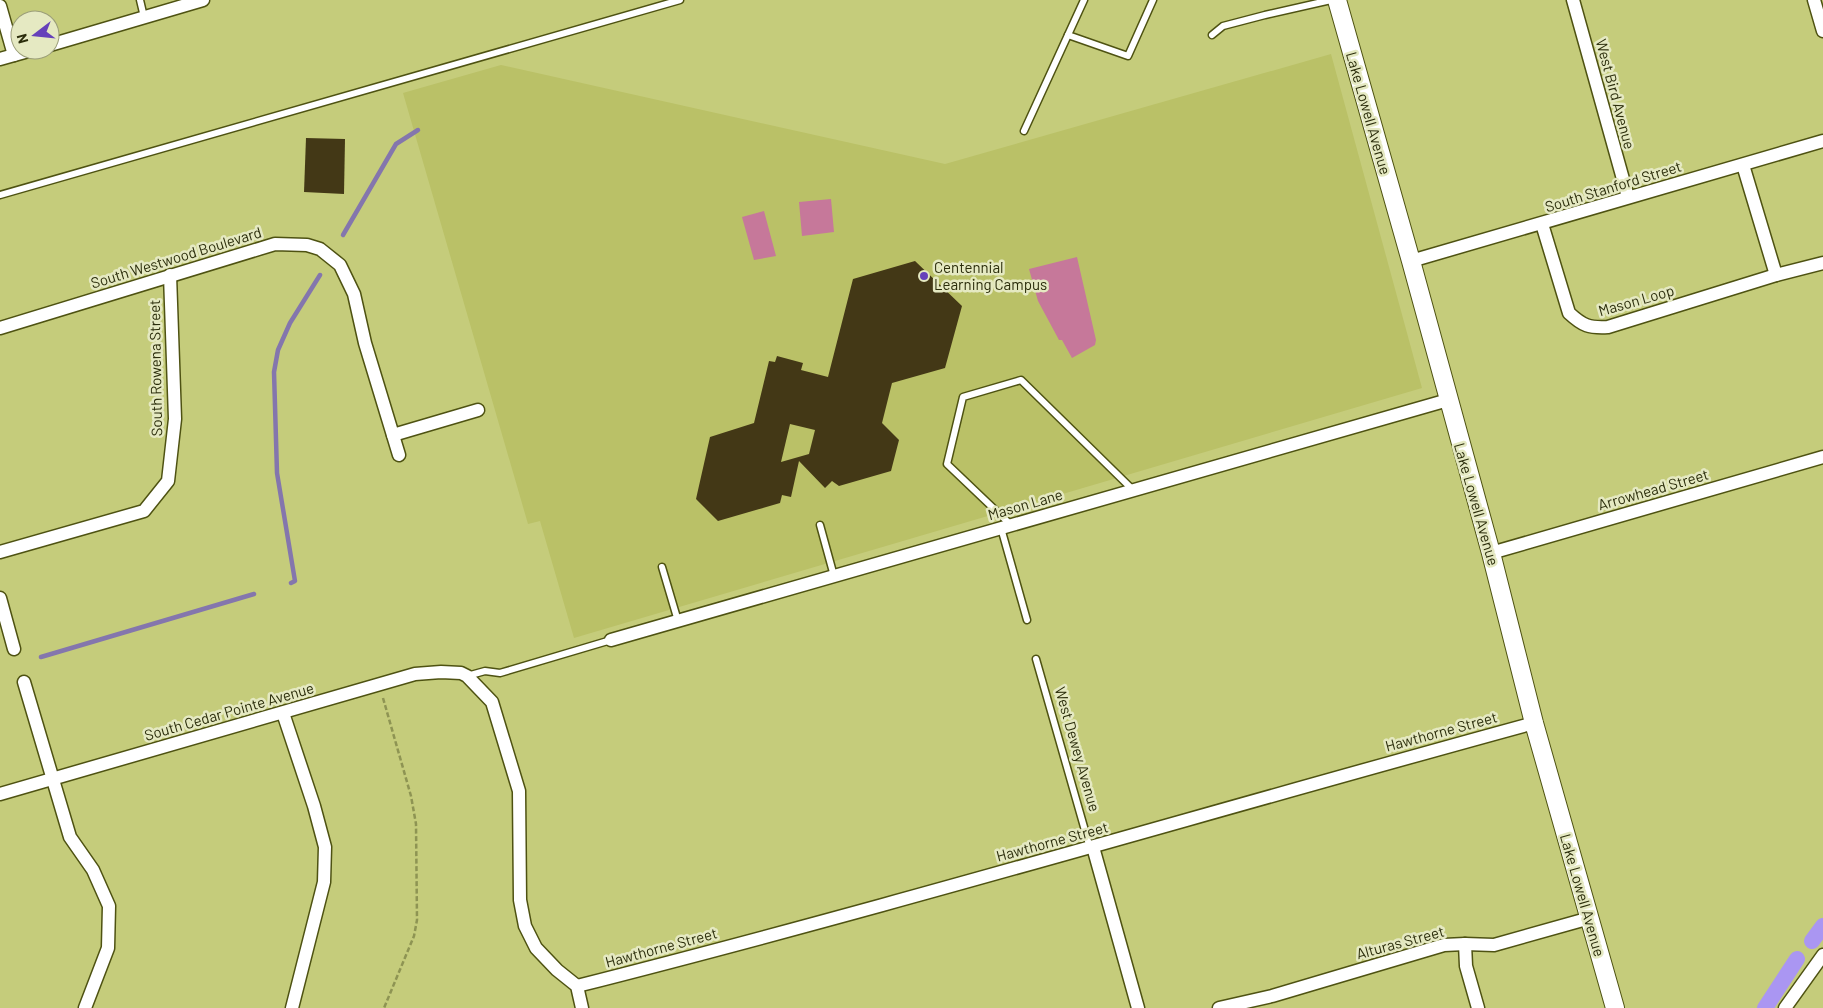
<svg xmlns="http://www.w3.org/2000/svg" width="1823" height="1008" viewBox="0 0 1823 1008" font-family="Barlow,sans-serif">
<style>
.built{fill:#bac167}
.green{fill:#c6789a}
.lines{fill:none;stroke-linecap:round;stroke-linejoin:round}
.stream{stroke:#8476ad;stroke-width:4.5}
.canal{stroke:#aa96f2;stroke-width:16}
.building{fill:#433816;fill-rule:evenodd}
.service-casing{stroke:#4e5212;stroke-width:9}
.minor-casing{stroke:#4e5212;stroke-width:15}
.secondary-casing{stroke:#4e5212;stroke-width:20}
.path{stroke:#8e9453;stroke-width:2.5;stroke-dasharray:5 2.5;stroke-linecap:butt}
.service{stroke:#fff;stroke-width:6}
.minor{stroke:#fff;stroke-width:12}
.secondary{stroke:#fff;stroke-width:18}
.poi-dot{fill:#6641ba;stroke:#e5e9c2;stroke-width:2}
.labels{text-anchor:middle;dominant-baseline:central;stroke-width:5;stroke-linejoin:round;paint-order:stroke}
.street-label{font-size:15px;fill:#2b2d0b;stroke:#e5e9c2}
.poi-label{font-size:15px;fill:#2b2d0b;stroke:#e5e9c2;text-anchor:start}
</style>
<rect width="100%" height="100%" fill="#c5cc7b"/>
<path class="built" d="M1331 54 1422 388 574 638 540 521 528 524 403 93 501 65 945 164Z"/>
<g class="green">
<path d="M831 199 834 232 802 236 799 202Z"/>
<path d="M764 211 776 256 754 260 742 217Z"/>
<path d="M1077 257 1096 340 1095 345 1072 358 1062 340H1059L1038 301 1029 269Z"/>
</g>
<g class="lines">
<g class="stream">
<path d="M343 235 396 144 418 130"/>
<path d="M291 583 295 581 277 473 274 372 278 350 290 323 320 275"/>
<path d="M41 657 254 594"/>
</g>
<g class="canal">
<path d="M1812 941 1823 926"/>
<path d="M1765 1008 1797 959"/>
</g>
</g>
<g class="building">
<path d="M306 138 345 139 344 194 304 192Z"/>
<path d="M915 261 962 306 945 368 892 383 882 423 899 440 891 471 839 486 832 481 825 488 799 461 791 497 782 495 780 503 718 521 696 499 710 437 754 423 769 361 775 362 777 356 803 363 801 370 828 377 853 279ZM790 424 815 430 809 454 781 462Z"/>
</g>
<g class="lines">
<g class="service-casing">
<g id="service">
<path d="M140 0 144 17"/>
<path d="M1068 35 1128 56 1153 0"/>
<path d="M1212 35 1223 26 1265 15 1331 0"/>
<path d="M1024 131 1084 0"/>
<path d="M0 195 680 0"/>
<path d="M820 525 834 576"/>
<path d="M1011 525 947 464 963 397 1021 380 1133 490"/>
<path d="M1001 528 1027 620"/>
<path d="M662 567 678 621"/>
<path d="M1036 659 1090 848"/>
<path d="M467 676 485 671 500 673 611 640"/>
</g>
</g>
<g class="minor-casing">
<g id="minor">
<path d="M1573 0 1628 197"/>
<path d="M1814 0 1823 31"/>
<path d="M0 6 14 55"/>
<path d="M50 45 203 0"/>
<path d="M0 59 32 50"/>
<path d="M1743 165 1776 275"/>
<path d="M1542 224 1569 313C1583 326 1589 328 1608 327L1776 275 1823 263"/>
<path d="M1411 261 1823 141"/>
<path d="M0 328 275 244 307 245 320 249 340 265 354 294 365 343 399 455"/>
<path d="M393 435 478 410"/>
<path d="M0 552 144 511 168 481 175 419 170 275"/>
<path d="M1491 553 1823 457"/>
<path d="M0 598 14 649"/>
<path d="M611 640 1448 400"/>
<path d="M24 682 70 837 93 870 109 906 108 948 85 1008"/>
<path d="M283 713 314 806 325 847 324 882 292 1008"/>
<path d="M0 794 415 674 441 672 461 673 467 676 492 702 519 791 520 900 525 926 536 948 557 970 577 986 582 1008"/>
<path d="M1093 847 1138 1008"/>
<path d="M1465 944 1466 966 1478 1008"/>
<path d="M577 986C897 905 1215 810 1534 723"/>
<path d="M1219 1008 1272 996 1444 945 1465 944 1494 945 1590 918"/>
<path d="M1785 1008 1823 955"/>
</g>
</g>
<g class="secondary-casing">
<path id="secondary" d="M1337 0 1411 261 1491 553 1534 723 1615 1008"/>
</g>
<path class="path" d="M383 698 411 796 416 824 417 920 414 936 384 1008"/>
<use href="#service" class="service"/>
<use href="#minor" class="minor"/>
<use href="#secondary" class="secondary"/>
</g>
<circle class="poi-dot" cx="924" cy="276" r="5"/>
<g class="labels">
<g class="street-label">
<text transform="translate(1616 94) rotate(75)">West Bird Avenue</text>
<text transform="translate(1369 113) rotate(74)">Lake Lowell Avenue</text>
<text transform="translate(1613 186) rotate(-17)">South Stanford Street</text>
<text transform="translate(176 257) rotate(-17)">South Westwood Boulevard</text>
<text transform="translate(1636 300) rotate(-16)">Mason Loop</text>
<text transform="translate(155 368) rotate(-91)">South Rowena Street</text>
<text transform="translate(1653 489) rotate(-16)">Arrowhead Street</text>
<text transform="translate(1025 504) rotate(-16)">Mason Lane</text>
<text transform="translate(1477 504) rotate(74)">Lake Lowell Avenue</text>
<text transform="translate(229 711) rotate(-16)">South Cedar Pointe Avenue</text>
<text transform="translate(1441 731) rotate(-15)">Hawthorne Street</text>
<text transform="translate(1078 749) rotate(74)">West Dewey Avenue</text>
<text transform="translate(1052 841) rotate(-15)">Hawthorne Street</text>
<text transform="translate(1583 895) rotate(74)">Lake Lowell Avenue</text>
<text transform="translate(1400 942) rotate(-15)">Alturas Street</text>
<text transform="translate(661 947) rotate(-15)">Hawthorne Street</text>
</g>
<g class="poi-label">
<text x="934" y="267">Centennial<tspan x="934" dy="17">Learning Campus</tspan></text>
</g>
</g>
<g transform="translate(35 35) rotate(254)"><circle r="24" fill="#e5e9c2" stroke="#9b9e79"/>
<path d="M0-4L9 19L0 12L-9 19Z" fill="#6641ba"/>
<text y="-8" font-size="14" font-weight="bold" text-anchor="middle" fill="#2b2d0b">N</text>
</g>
</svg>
